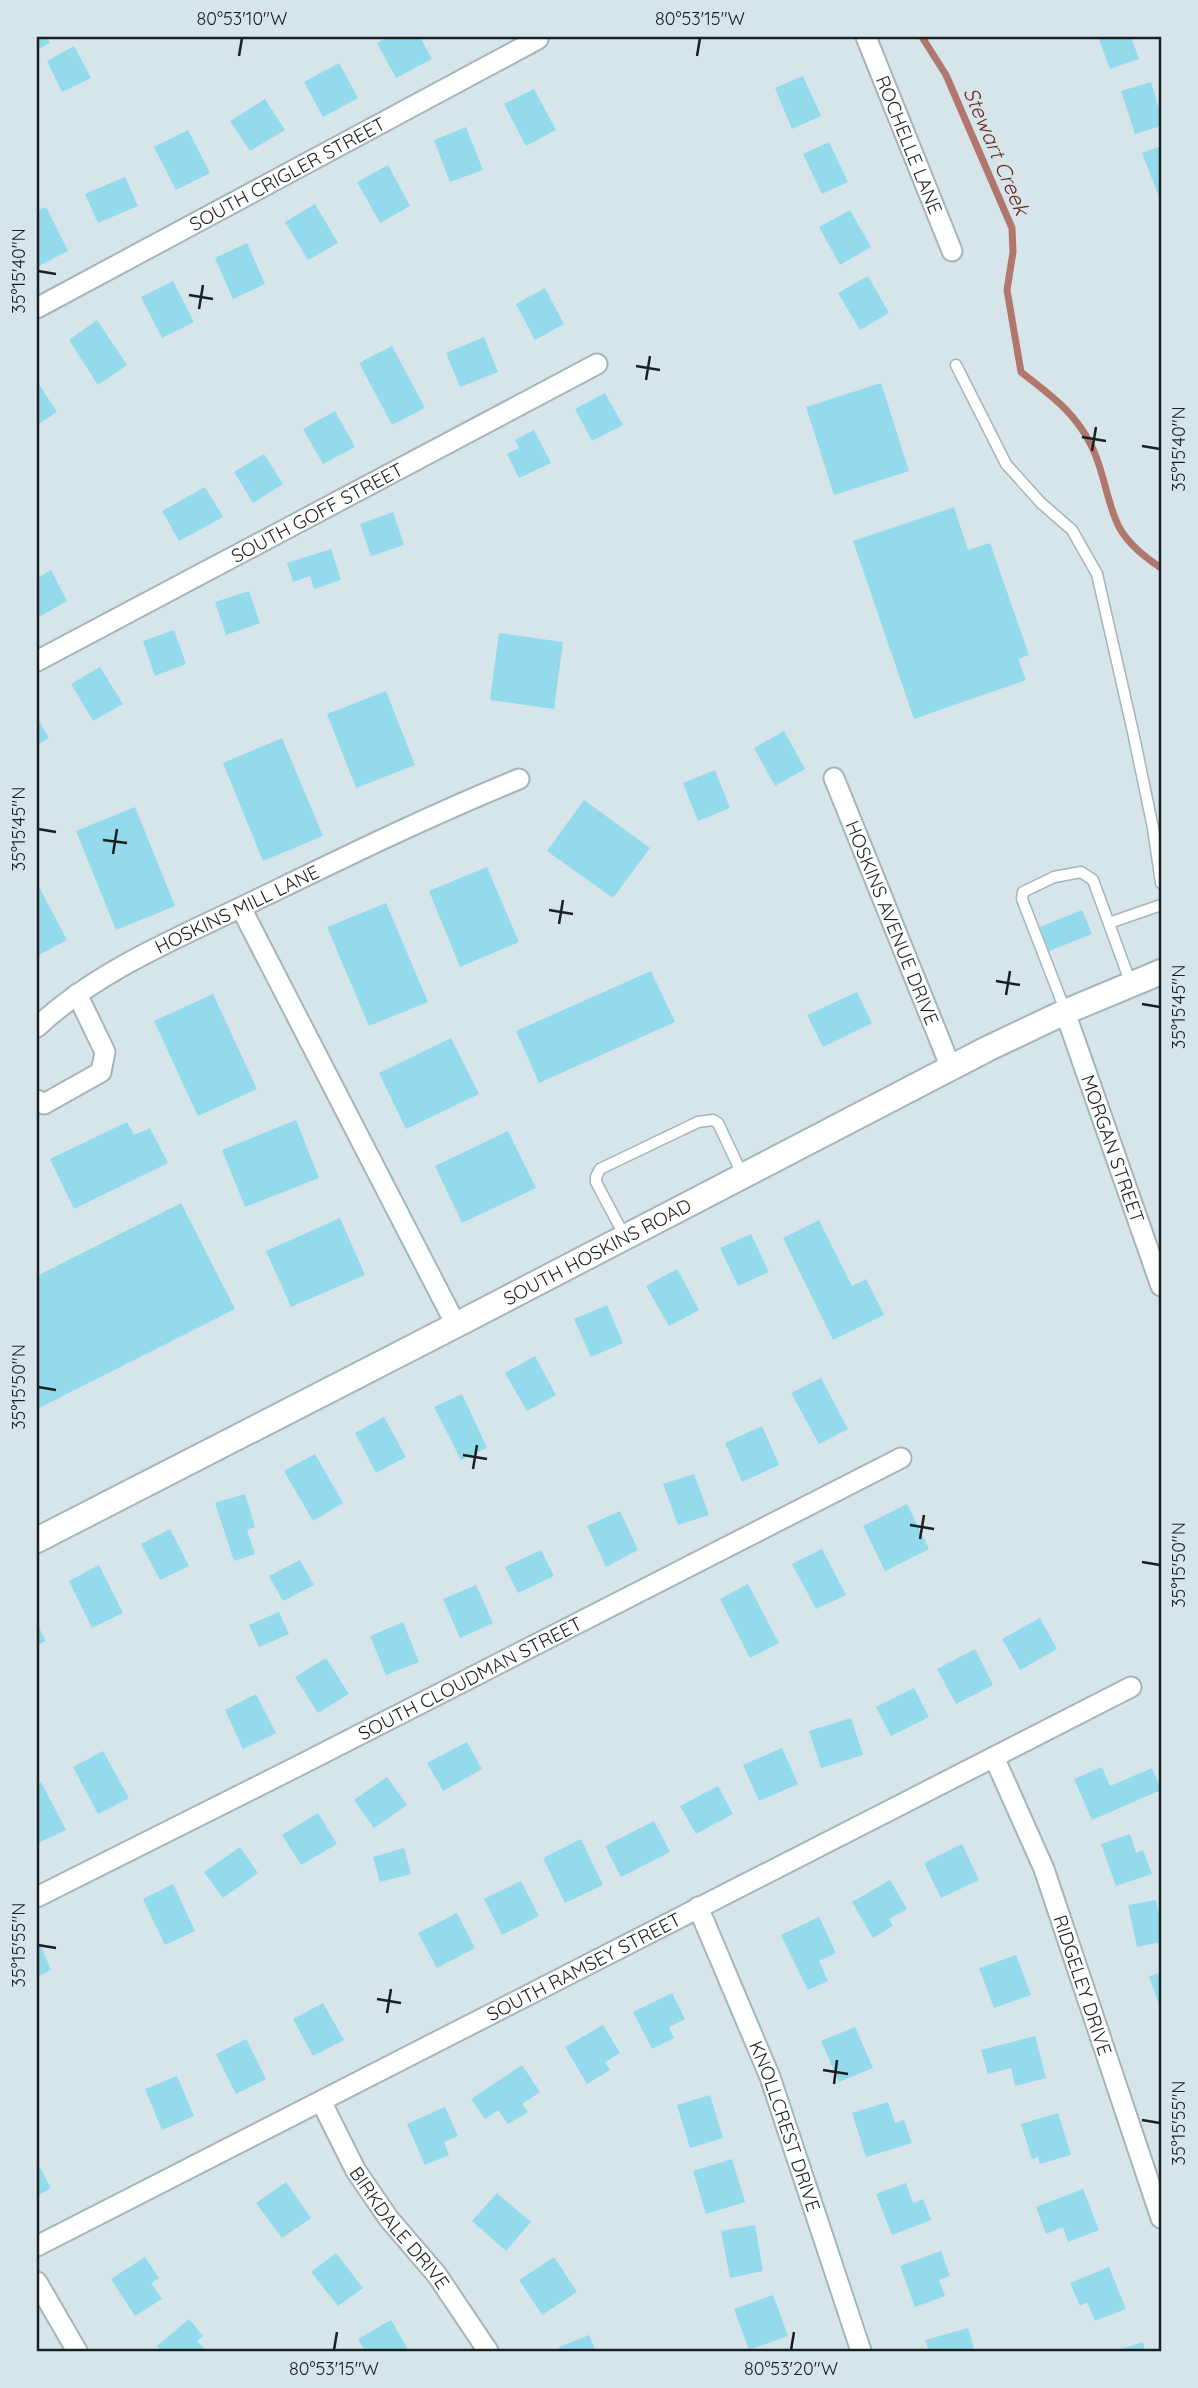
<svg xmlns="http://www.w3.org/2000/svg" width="1198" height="2388" viewBox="0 0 1198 2388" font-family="Quicksand,sans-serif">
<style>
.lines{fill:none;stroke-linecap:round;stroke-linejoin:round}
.stream{stroke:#b1776d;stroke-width:7}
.building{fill:#94daed}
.service-casing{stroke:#a5b5ba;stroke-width:13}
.minor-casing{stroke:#a5b5ba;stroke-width:23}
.tertiary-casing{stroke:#a5b5ba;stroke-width:28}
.service{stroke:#fff;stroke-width:10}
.minor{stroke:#fff;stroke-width:19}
.tertiary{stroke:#fff;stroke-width:24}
.ticks{fill:none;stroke:#1a2022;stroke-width:2.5}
.labels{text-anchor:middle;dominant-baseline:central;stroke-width:5;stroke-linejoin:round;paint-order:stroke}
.street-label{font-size:19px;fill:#1a2022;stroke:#d5e5ea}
.water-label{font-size:21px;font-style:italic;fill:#71291f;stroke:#d5e5ea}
.neatline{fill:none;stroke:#1a2022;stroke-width:2.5}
.ticks-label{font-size:18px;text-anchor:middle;fill:#1a2022}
</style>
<rect width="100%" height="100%" fill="#d5e5ea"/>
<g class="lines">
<path class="stream" d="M922 37 946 75 1012 228 1013 252 1007 290 1021 372C1050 395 1074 411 1091 445 1104 470 1107 504 1119 527 1129 545 1145 557 1161 568"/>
</g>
<g class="building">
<path d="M37 37H47L50 43 37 50Z"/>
<path d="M388 37H420L432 59 396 78 377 43Z"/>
<path d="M1098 37H1131L1139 59 1110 69Z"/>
<path d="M74 46 91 78 62 92 47 61Z"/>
<path d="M339 63 358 98 323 117 304 82Z"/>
<path d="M803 76 821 116 792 129 775 88Z"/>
<path d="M1151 82 1161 116V126L1135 134 1121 91Z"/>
<path d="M534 89 556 130 526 146 504 104Z"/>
<path d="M265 99 285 130 250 151 230 121Z"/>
<path d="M466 127 483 170 450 182 434 140Z"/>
<path d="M188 130 210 173 176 190 154 147Z"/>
<path d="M829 142 848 182 822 194 803 154Z"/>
<path d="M1161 146V202L1142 153Z"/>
<path d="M388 165 410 206 380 223 357 182Z"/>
<path d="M125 177 138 206 98 223 85 194Z"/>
<path d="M315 204 338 243 308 260 285 222Z"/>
<path d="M46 207 68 251 37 267V211Z"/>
<path d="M850 210 871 247 840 265 819 227Z"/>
<path d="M247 243 265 284 233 299 215 258Z"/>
<path d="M868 276 889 313 860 330 838 293Z"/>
<path d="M173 281 194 322 162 338 141 297Z"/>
<path d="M545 288 564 324 535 340 516 304Z"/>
<path d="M97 320 127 365 98 385 69 340Z"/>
<path d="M484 337 498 372 460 387 446 353Z"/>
<path d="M392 346 425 408 392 425 359 363Z"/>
<path d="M37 381 57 412 37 425Z"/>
<path d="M881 383 909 471 834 495 806 407Z"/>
<path d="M605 393 623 425 592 441 575 409Z"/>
<path d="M335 411 355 447 323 464 303 429Z"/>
<path d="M534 430 551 463 519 478 507 454 519 448 515 440Z"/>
<path d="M264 454 283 484 253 503 234 472Z"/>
<path d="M205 487 223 517 179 541 162 511Z"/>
<path d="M954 507 968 550 990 543 1029 655 1018 659 1026 680 914 719 853 541Z"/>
<path d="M393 512 404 545 371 556 360 524Z"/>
<path d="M331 549 341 580 314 589 310 576 293 582 287 563Z"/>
<path d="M51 570 67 601 37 618V578Z"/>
<path d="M249 591 260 623 226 635 215 602Z"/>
<path d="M174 630 186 664 155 676 143 641Z"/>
<path d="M499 633 563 642 554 709 490 700Z"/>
<path d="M100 667 123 704 93 721 71 684Z"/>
<path d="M386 691 415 765 356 788 327 714Z"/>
<path d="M37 718 49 738 37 745Z"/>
<path d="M784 731 805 769 775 786 754 748Z"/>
<path d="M282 738 323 836 263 861 223 763Z"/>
<path d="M715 770 730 808 698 821 683 783Z"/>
<path d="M584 800 650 848 613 898 547 851Z"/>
<path d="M135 807 175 906 116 930 76 831Z"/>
<path d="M487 867 519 942 460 967 429 891Z"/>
<path d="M37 883 67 940 37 956Z"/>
<path d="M386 903 428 1002 369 1026 327 927Z"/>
<path d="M1082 910 1092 934 1049 951 1040 927Z"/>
<path d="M651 971 675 1022 539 1083 516 1031Z"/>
<path d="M857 992 872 1023 823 1047 807 1015Z"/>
<path d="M213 994 257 1089 198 1116 154 1021Z"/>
<path d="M451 1038 479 1094 406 1129 379 1073Z"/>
<path d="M296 1120 319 1178 245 1207 222 1150Z"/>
<path d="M127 1122 134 1135 150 1128 168 1163 74 1209 50 1159Z"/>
<path d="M508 1131 536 1188 462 1223 435 1166Z"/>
<path d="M181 1203 235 1309 37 1409V1276Z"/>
<path d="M340 1218 365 1275 291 1307 266 1251Z"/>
<path d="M819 1220 852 1286 866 1279 884 1315 833 1340 783 1238Z"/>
<path d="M751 1234 769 1272 738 1286 720 1248Z"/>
<path d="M677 1269 699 1310 669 1326 646 1286Z"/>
<path d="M607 1305 623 1343 591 1357 574 1319Z"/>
<path d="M535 1356 556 1395 527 1411 505 1373Z"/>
<path d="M821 1378 848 1429 819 1444 791 1393Z"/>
<path d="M462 1394 487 1448 461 1460 434 1407Z"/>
<path d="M384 1417 406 1457 376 1473 355 1433Z"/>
<path d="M762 1426 779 1465 742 1482 725 1443Z"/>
<path d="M315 1454 343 1503 313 1521 284 1471Z"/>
<path d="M694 1474 709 1515 678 1525 663 1484Z"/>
<path d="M245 1494 255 1527 247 1530 255 1554 234 1561 215 1503Z"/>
<path d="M907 1504 929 1549 885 1571 863 1526Z"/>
<path d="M620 1511 638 1550 606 1567 587 1526Z"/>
<path d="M170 1529 189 1566 160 1580 141 1544Z"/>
<path d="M822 1549 846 1595 816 1609 792 1564Z"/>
<path d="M541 1550 554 1576 518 1593 505 1567Z"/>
<path d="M300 1560 314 1585 283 1601 269 1576Z"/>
<path d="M99 1565 123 1613 92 1628 69 1581Z"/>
<path d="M748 1584 779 1643 750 1658 720 1599Z"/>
<path d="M476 1585 493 1623 460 1638 443 1599Z"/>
<path d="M279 1612 289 1634 259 1647 249 1625Z"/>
<path d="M1040 1618 1057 1649 1020 1670 1002 1639Z"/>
<path d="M403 1622 419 1662 386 1675 370 1636Z"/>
<path d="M37 1624 46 1641 37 1645Z"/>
<path d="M975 1649 993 1685 956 1704 937 1669Z"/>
<path d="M326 1658 349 1694 318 1713 295 1677Z"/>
<path d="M914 1688 929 1717 891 1736 876 1707Z"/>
<path d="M256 1694 276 1733 243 1749 225 1710Z"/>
<path d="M851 1718 863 1755 821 1768 809 1731Z"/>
<path d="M467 1742 482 1769 443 1791 427 1763Z"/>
<path d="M782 1748 798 1784 759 1801 743 1765Z"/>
<path d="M103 1751 129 1798 98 1814 73 1767Z"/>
<path d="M1102 1767 1110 1786 1152 1768 1161 1790 1092 1820 1074 1779Z"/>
<path d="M387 1777 407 1805 374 1828 354 1800Z"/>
<path d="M41 1782 66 1830 38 1843 37 1784Z"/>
<path d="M718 1786 733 1814 696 1834 680 1806Z"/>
<path d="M318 1813 337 1844 301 1865 282 1835Z"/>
<path d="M654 1821 670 1852 621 1877 605 1846Z"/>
<path d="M1130 1834 1136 1853 1143 1850 1152 1874 1116 1886 1101 1844Z"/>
<path d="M581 1839 603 1885 565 1903 543 1858Z"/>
<path d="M962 1844 979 1880 941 1898 924 1863Z"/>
<path d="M240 1847 258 1873 223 1898 204 1872Z"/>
<path d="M404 1848 411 1874 380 1882 373 1857Z"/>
<path d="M890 1880 907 1909 889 1919 893 1926 873 1938 852 1902Z"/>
<path d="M521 1881 539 1916 502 1935 484 1899Z"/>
<path d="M173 1884 195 1931 165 1945 143 1899Z"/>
<path d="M1156 1900 1159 1914H1161V1942L1137 1947 1128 1905Z"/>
<path d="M457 1913 475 1948 437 1968 418 1933Z"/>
<path d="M819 1917 836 1953 819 1961 828 1981 808 1990 781 1935Z"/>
<path d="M40 1944 51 1970 37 1977V1945Z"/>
<path d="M1016 1955 1031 1995 994 2008 979 1968Z"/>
<path d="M1161 1973V2011L1149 1976Z"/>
<path d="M672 1993 685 2019 669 2027 674 2038 652 2049 633 2012Z"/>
<path d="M323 2003 344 2040 313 2056 293 2019Z"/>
<path d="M603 2025 620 2053 605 2062 610 2070 587 2084 565 2047Z"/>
<path d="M855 2027 873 2068 839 2082 821 2041Z"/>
<path d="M1035 2036 1046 2078 1015 2086 1011 2068 988 2074 981 2050Z"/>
<path d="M246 2039 266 2079 236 2094 216 2054Z"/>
<path d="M522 2065 540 2092 522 2104 528 2112 508 2124 498 2110 485 2119 471 2099Z"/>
<path d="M177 2076 194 2116 162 2130 145 2089Z"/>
<path d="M710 2095 723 2138 690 2148 677 2105Z"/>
<path d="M888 2102 895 2123 904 2120 912 2143 866 2157 852 2113Z"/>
<path d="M445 2107 458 2136 444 2142 449 2155 425 2165 407 2124Z"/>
<path d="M1058 2113 1071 2155 1040 2164 1038 2157 1032 2159 1021 2124Z"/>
<path d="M732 2159 745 2202 706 2214 693 2171Z"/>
<path d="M37 2162 51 2188 37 2196Z"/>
<path d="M286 2182 311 2218 282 2238 256 2203Z"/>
<path d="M906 2183 913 2203 923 2199 931 2220 892 2235 876 2194Z"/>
<path d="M1083 2189 1099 2230 1068 2242 1063 2227 1046 2234 1036 2207Z"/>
<path d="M497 2193 531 2222 506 2251 472 2221Z"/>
<path d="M755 2225 763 2271 730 2278 721 2231Z"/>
<path d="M941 2251 950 2276 939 2280 945 2296 915 2307 900 2266Z"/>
<path d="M336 2253 363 2288 338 2306 311 2272Z"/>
<path d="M145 2257 159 2278 151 2283 162 2299 135 2316 111 2279Z"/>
<path d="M554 2257 577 2292 542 2315 519 2280Z"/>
<path d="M1109 2267 1126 2309 1095 2321 1087 2302 1080 2306 1070 2283Z"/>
<path d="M773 2295 788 2336 749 2350 734 2309Z"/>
<path d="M189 2319 203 2336 197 2341 206 2351H162L157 2346Z"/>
<path d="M391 2320 409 2351H365L358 2339Z"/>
<path d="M968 2328 974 2348 965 2351H929L925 2340Z"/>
<path d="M589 2335 596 2351H560L559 2347Z"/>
<path d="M1143 2342 1145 2351H1114Z"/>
</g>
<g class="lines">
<g class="service-casing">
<g id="service">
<path d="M956 365 1006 464 1041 503 1072 530 1097 574 1133 732 1153 828 1161 883"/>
<path d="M1109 923 1161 905"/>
<path d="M1065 1010 1022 899 1023 892 1054 877 1081 872 1093 880 1131 984"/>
<path d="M624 1235 596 1182V1177L600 1169 698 1122 713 1120 718 1123 743 1176"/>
</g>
</g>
<g class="minor-casing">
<g id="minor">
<path id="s1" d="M866 37 952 251"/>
<path id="s2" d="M37 308 538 39"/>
<path id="s3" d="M37 661 597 364"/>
<path id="s4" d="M834 778 951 1068"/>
<path d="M241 908 456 1325"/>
<path id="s5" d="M1065 1012 1161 1286"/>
<path id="s6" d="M37 1027C98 970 178 938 252 902 341 859 428 816 519 779"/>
<path d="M37 1100 44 1104 101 1072 105 1052 77 994"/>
<path id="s7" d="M994 1757 1044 1869 1161 2218"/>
<path id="s8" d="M37 1897 304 1763 901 1458"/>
<path id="s9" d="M698 1907 770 2077 861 2351"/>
<path id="s10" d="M321 2101 356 2171 389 2219 437 2275 488 2351"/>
<path id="s11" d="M37 2246 1131 1687"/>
<path d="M37 2282 77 2351"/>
</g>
</g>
<g class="tertiary-casing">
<g id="tertiary">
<path id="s12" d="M37 1540 456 1325 987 1049 1065 1012 1161 972"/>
</g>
</g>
<use href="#service" class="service"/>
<use href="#minor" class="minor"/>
<use href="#tertiary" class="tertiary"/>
</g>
<path class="ticks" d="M239 56 242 38M697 56 700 38M38 271 56 274M189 295 213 299M199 309 203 285M636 366 660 370M646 380 650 356M1082 437 1106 441M1142 446 1160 449M1092 451 1096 427M38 829 56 832M103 840 127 843M113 854 117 829M549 910 573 914M559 924 563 900M996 981 1020 985M1006 995 1010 971M1142 1004 1160 1007M38 1387 56 1390M463 1455 487 1459M473 1469 477 1445M910 1525 934 1529M920 1539 924 1515M1142 1562 1160 1565M38 1945 56 1948M377 1999 401 2003M387 2013 391 1989M823 2070 848 2074M834 2084 837 2060M1142 2120 1160 2123M334 2350 337 2332M791 2350 794 2332"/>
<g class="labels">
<g class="street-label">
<text stroke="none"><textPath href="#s1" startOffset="116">ROCHELLE LANE</textPath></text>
<text stroke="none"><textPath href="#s2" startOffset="284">SOUTH CRIGLER STREET</textPath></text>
<text stroke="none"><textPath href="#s3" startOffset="317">SOUTH GOFF STREET</textPath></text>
<text stroke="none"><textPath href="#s6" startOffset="233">HOSKINS MILL LANE</textPath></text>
<text stroke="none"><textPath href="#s4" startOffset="156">HOSKINS AVENUE DRIVE</textPath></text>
<text stroke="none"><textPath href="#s5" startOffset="145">MORGAN STREET</textPath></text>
<text stroke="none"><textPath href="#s12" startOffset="630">SOUTH HOSKINS ROAD</textPath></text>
<text stroke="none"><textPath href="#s8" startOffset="485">SOUTH CLOUDMAN STREET</textPath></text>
<text stroke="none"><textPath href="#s11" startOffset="614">SOUTH RAMSEY STREET</textPath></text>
<text stroke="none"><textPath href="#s7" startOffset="245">RIDGELEY DRIVE</textPath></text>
<text stroke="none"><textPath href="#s9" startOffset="236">KNOLLCREST DRIVE</textPath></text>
<text stroke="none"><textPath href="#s10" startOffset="150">BIRKDALE DRIVE</textPath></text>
</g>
<g class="water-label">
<text transform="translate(997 151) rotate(67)">Stewart Creek</text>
</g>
</g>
<rect width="1198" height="2388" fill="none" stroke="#d5e5ea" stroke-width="77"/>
<rect x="38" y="38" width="1122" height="2312" class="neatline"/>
<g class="ticks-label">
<text x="242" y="25">80°53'10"W</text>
<text x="700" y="25">80°53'15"W</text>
<text transform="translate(19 271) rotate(-90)" y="6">35°15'40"N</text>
<text transform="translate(1179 449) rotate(-90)" y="6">35°15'40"N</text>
<text transform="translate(19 829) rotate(-90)" y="6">35°15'45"N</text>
<text transform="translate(1179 1007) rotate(-90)" y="6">35°15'45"N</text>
<text transform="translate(19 1387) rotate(-90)" y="6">35°15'50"N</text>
<text transform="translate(1179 1565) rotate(-90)" y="6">35°15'50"N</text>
<text transform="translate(19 1945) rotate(-90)" y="6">35°15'55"N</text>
<text transform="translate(1179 2123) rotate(-90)" y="6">35°15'55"N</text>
<text x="334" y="2375">80°53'15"W</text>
<text x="791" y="2375">80°53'20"W</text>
</g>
</svg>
